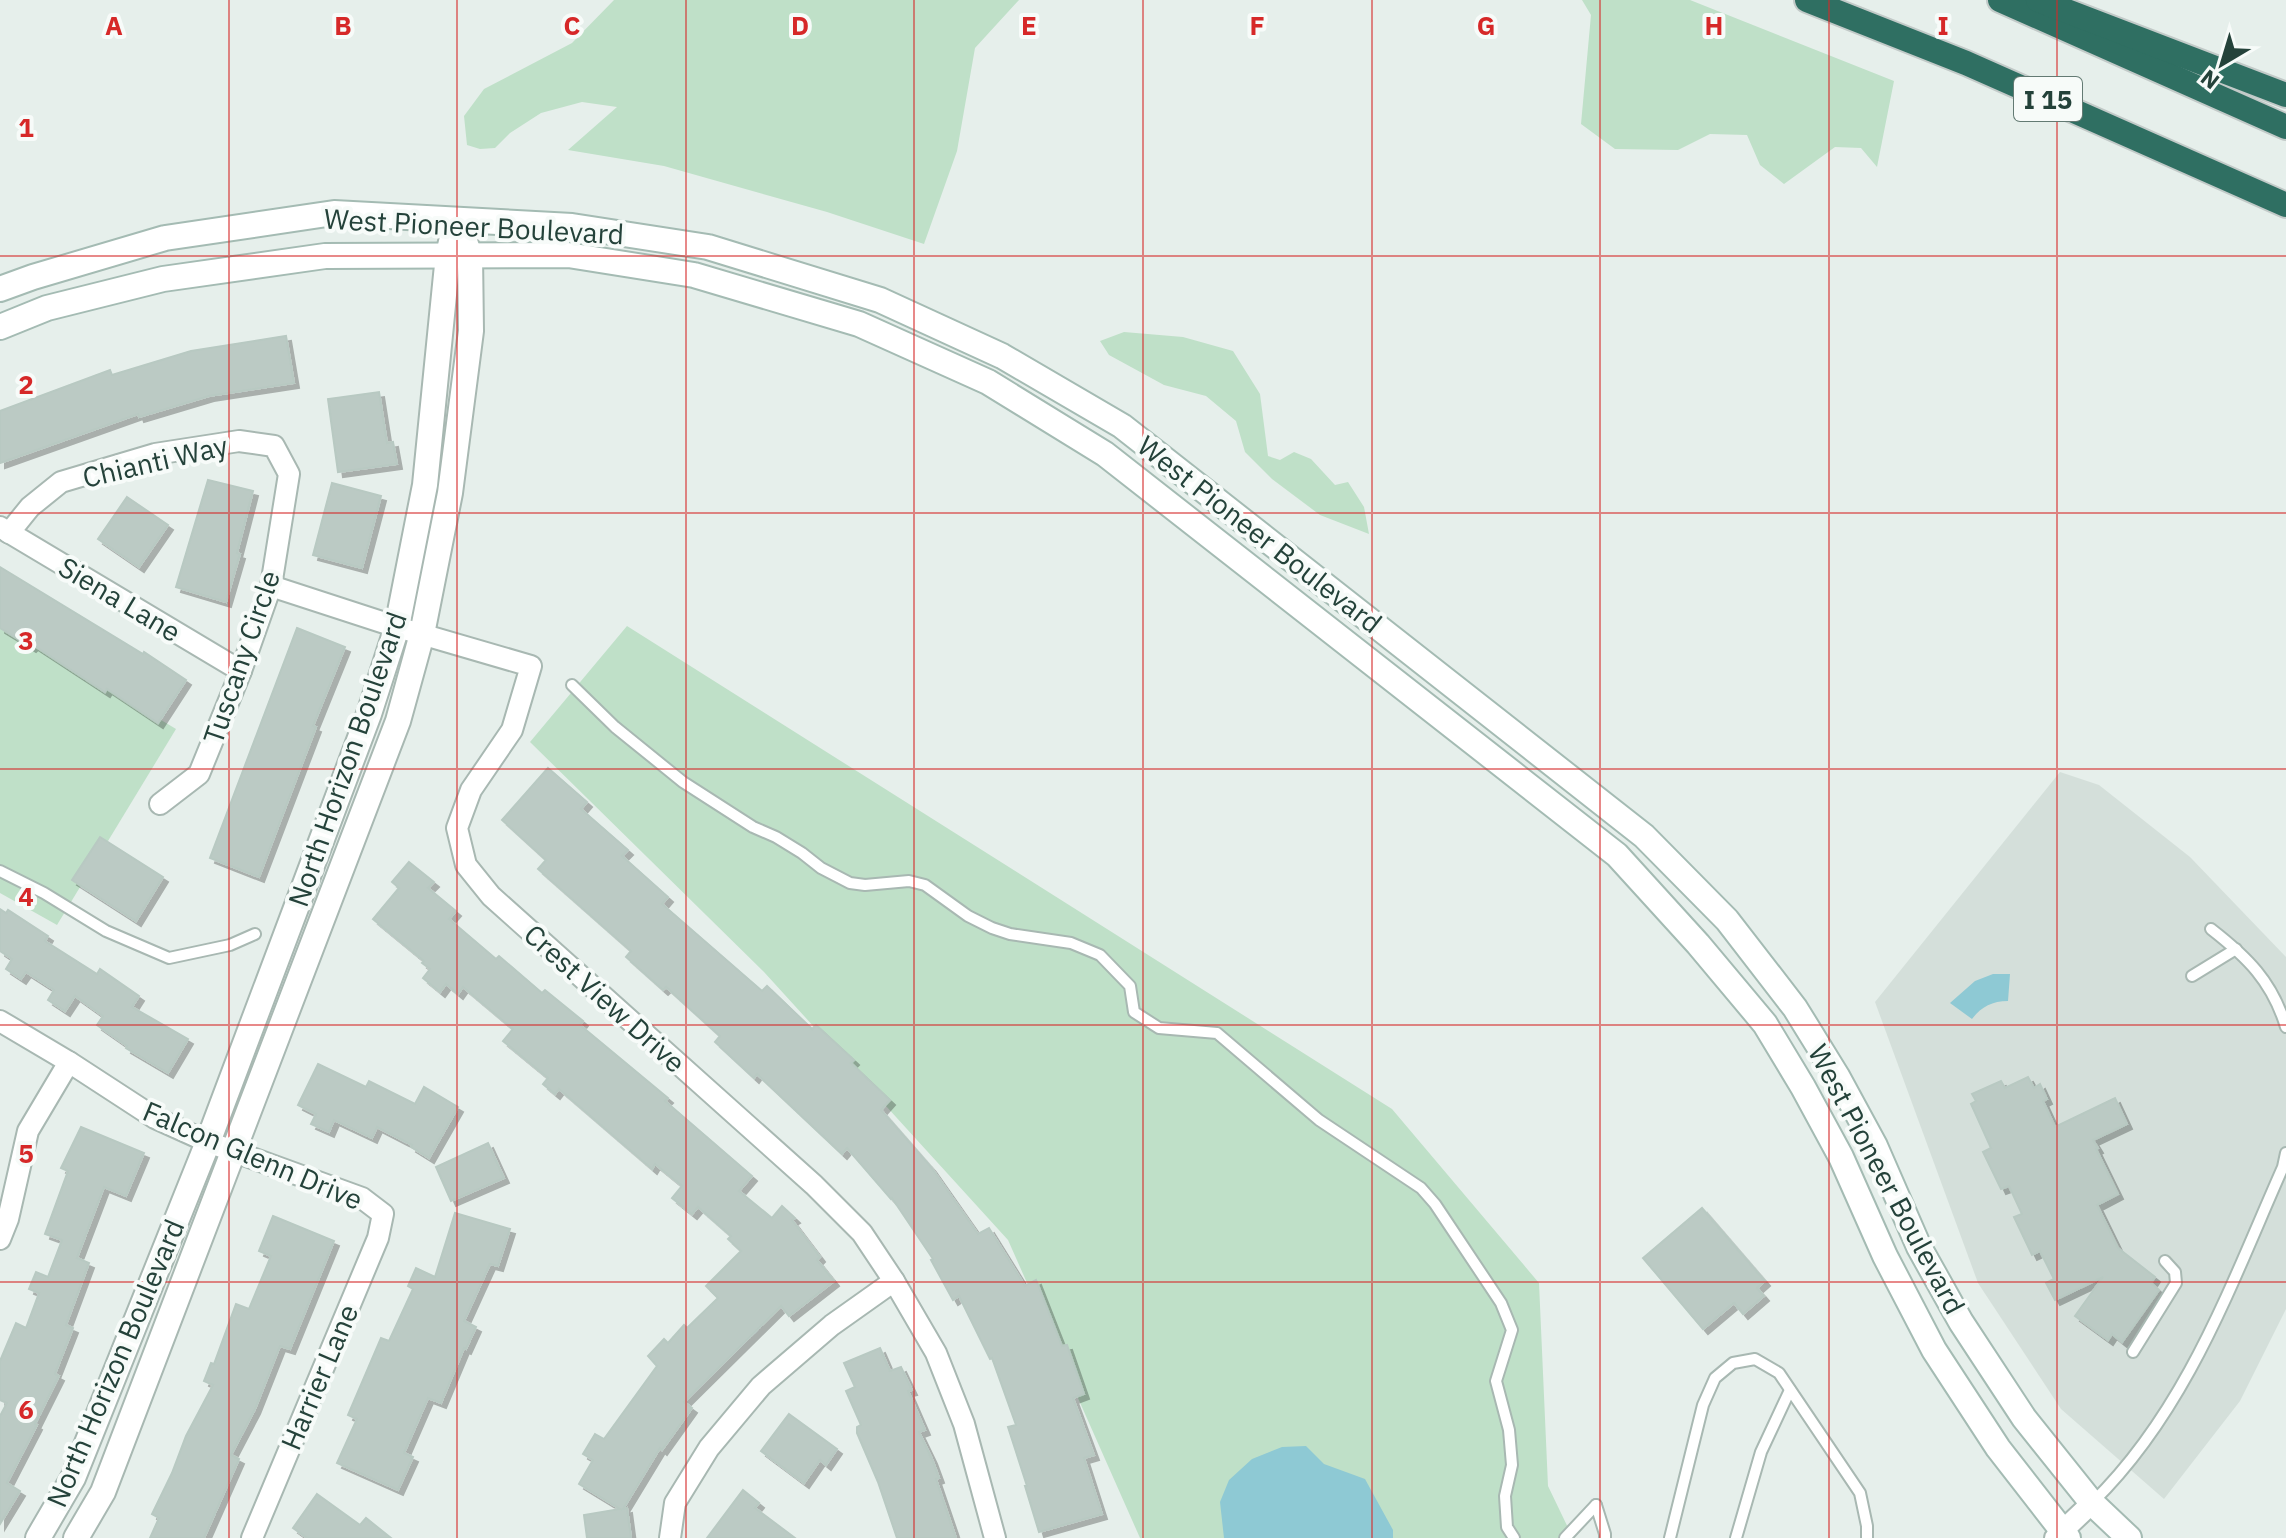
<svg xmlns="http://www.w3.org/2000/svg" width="2286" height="1538" viewBox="0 0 2286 1538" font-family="'IBM Plex Sans',sans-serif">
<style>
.built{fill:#d4dfda}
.green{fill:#bfe0c8}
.water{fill:#8ec9d4}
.building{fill:#bbcac4;stroke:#b8c9c2;stroke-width:2;filter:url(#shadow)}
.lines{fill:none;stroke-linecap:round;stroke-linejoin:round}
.service-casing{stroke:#a8b8b2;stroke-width:14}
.minor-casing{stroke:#a8b8b2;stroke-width:24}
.tertiary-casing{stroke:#a8b8b2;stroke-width:28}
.secondary-casing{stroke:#a4bbb3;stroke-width:28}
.motorway-casing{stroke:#c2cac8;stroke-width:28}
.service{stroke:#fff;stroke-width:10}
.minor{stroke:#fff;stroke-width:20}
.tertiary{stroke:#fff;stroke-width:24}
.secondary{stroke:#fff;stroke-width:24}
.motorway{stroke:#2f6f62;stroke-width:24}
.grid{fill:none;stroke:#d62828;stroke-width:2;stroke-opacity:0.55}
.labels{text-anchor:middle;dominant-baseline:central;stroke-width:8;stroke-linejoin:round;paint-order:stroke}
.shield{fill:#f7fbf9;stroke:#637a73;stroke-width:2}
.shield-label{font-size:26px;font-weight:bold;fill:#24423a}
.street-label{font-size:28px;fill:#24423a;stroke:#f7fbf9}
.grid-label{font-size:26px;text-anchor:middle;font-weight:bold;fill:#d62828;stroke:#f7fbf9;stroke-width:8;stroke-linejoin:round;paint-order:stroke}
</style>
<defs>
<filter id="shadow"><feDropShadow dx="5" dy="5" stdDeviation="0" flood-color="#0004"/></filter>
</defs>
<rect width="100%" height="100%" fill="#e6efeb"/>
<path class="built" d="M2060 772 2099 785 2190 857 2286 957V1309L2240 1401 2164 1499 2061 1409 1978 1283 1875 1002Z"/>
<g class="green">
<path d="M614 0H1019L975 48 957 151 924 244 827 212 664 166 568 150 617 107 582 102 541 113 510 133 495 148 480 149 467 145 464 116 484 89 572 43Z"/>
<path d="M1582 0H1690L1894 81 1877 167 1861 148 1835 147 1784 184 1760 165 1747 135 1710 134 1678 150 1615 149 1581 124 1591 15Z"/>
<path d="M1124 332 1183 337 1233 351 1260 394 1268 456 1280 460 1294 452 1311 459 1335 485 1348 482 1364 507 1369 534 1320 515 1272 479 1245 452 1236 421 1206 396 1164 385 1109 355 1100 341Z"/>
<path d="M0 623 176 729 57 925 0 893Z"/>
<path d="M627 626 1392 1109 1539 1283 1548 1486 1573 1538H1140L1008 1240 764 972 530 742Z"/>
</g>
<g class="water">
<path d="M1993 974H2010L2008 1001C1992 1001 1981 1007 1972 1019L1950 1003 1975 981Z"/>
<path d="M1306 1446 1324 1464 1365 1479 1393 1530V1538H1224L1220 1502 1229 1480 1252 1459 1282 1447Z"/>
</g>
<g class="building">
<path d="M286 336 294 383 209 396 139 417 138 414 0 463V411L110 370 112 375 191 351Z"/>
<path d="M379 392 387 443 393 442 397 464 338 472 328 399Z"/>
<path d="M208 480 253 491 237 553 240 554 226 602 176 587Z"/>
<path d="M332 483 381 496 362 568 313 555Z"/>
<path d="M127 497 168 525 139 567 98 539Z"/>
<path d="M0 567 143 654 144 652 186 680 158 723 107 689 105 692 33 645 31 647 0 628Z"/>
<path d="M297 628 345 647 313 726 316 727 259 877 210 858Z"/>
<path d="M548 768 587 802 581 809 628 850 622 856 668 897 662 904 762 991 767 986 812 1029 816 1025 854 1060 851 1063 890 1100 881 1110 931 1167 978 1234 989 1228 1025 1286 1036 1280 1062 1346 1067 1345 1084 1394 1073 1398 1094 1455 1084 1458 1102 1514 1039 1532 1025 1486H1027L1008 1427 1016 1425 992 1358 990 1359 959 1296 953 1300 931 1260 933 1259 892 1198 891 1199 847 1148 842 1154 757 1074 754 1078 715 1042 720 1036 666 987 663 990 626 957 631 951 538 869 546 860 502 820Z"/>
<path d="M100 837 163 877 136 921 72 880Z"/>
<path d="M409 862 434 882 428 888 456 911 449 919 496 959 499 956 542 993 545 990 583 1021 580 1025 668 1098 665 1101 752 1176 739 1191 772 1218 782 1206 795 1218 792 1220 820 1257 817 1260 834 1281 789 1316 781 1306 684 1402 692 1408 662 1450 660 1448 623 1509 627 1508 631 1538H587L584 1515 620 1509 579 1484 593 1460 583 1454 595 1434 604 1439 657 1366 648 1356 664 1339 668 1343 684 1325 687 1328 718 1298 706 1286 741 1251 728 1239 731 1236 698 1207 692 1214 672 1198 682 1186 655 1164 652 1169 559 1089 555 1094 543 1084 548 1078 503 1041 513 1029 463 987 458 994 446 984 440 992 423 978 430 969 422 963 424 961 373 919 399 888 392 882Z"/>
<path d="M0 909 6 913 8 910 48 936 45 941 97 974 100 969 139 996 132 1007 188 1039 168 1073 126 1048 127 1046 97 1025 103 1016 75 996 65 1011 48 1000 54 990 26 972 21 979 6 969 12 959 0 951Z"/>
<path d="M318 1064 366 1087 369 1081 415 1104 424 1087 458 1107 429 1158 411 1147 412 1145 377 1127 372 1138 334 1120 329 1132 311 1124 316 1114 298 1105Z"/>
<path d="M2028 1077 2034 1088 2040 1084 2047 1099 2043 1101 2055 1127 2115 1098 2127 1124 2093 1140 2098 1148 2096 1149 2118 1194 2097 1205 2118 1248 2155 1277 2151 1283 2159 1290 2122 1342 2112 1334 2108 1340 2075 1316 2103 1277 2055 1300 2046 1283 2054 1279 2040 1251 2032 1255 2014 1217 2022 1214 2009 1186 2001 1189 1983 1152 1991 1148 1971 1104 1976 1101 1972 1094 2001 1081 2005 1088Z"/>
<path d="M81 1127 144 1153 126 1196 104 1187 77 1258 89 1263 66 1325 73 1328 55 1374 59 1376 35 1424 37 1425 7 1483 20 1491 0 1524V1416L7 1403 0 1400V1361L16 1323 26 1328 39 1293 29 1289 36 1272 48 1277 62 1240 45 1234 68 1171 61 1168Z"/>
<path d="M488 1143 504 1178 451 1201 436 1167Z"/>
<path d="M1702 1208 1765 1281 1757 1288 1764 1296 1743 1314 1734 1303 1703 1329 1643 1258Z"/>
<path d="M455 1213 510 1229 498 1266 490 1264 464 1321 476 1327 466 1349 464 1348 441 1403 428 1398 404 1453 413 1457 398 1490 337 1463 357 1419 348 1415 381 1338 389 1341 413 1289 408 1286 416 1268 435 1277Z"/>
<path d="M273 1216 334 1241 290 1349 280 1346 255 1409 231 1455 239 1459 204 1538H150L159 1518 152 1514 172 1473 186 1436 213 1385 204 1381 211 1363 214 1364 236 1304 249 1309 271 1256 259 1251Z"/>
<path d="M880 1348 890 1371 901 1367 912 1390 908 1391 925 1430 919 1432 932 1459 939 1478 936 1479 956 1538H897L878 1482 857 1433V1427L861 1425 846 1391 855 1387 844 1363Z"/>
<path d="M789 1414 837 1449 826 1465 820 1460 804 1483 761 1451Z"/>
<path d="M743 1490 759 1503 755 1508 795 1538H707Z"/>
<path d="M317 1494 360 1525 366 1518 391 1538H307L293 1528Z"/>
</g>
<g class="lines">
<g class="service-casing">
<g id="service">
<path d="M572 685 615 727 683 782 753 827 776 837 802 853 821 868 850 883 865 885 909 881 925 885 968 916 992 928 1010 934 1071 943 1100 955 1130 986 1134 1012 1159 1028 1217 1033 1319 1120 1421 1188 1435 1204 1501 1303 1512 1330 1496 1381 1509 1430 1512 1465 1505 1496 1507 1527 1514 1538"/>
<path d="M0 871 44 893 106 931 169 958 230 945 255 934"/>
<path d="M2211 929C2247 957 2272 981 2286 1027"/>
<path d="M2192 976 2236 949"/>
<path d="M2133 1352 2176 1283 2175 1272 2165 1261"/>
<path d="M2093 1502C2187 1410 2231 1284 2283 1167L2286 1153"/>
<path d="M1596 1505 1605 1534V1538"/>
<path d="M1565 1538 1596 1505"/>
<path d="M1670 1538 1703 1405 1715 1378 1733 1363 1755 1359 1779 1373 1860 1493 1867 1526V1538"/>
<path d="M1736 1538 1761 1452 1790 1390"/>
</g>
</g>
<g class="minor-casing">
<g id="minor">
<path d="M0 527 241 671"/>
<path d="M9 533 30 507 61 482 155 454 239 441 274 446 289 474 271 586 241 671 199 774 160 804"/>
<path d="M271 586 397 627 531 666 512 730 471 790 457 828 466 865 491 896 814 1185 862 1233 894 1281 936 1353 964 1424 995 1538"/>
<path d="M0 1021 69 1062 155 1118 208 1142 362 1198 383 1214 378 1238 252 1538"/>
<path d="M0 1239 8 1219 28 1131 69 1062"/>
<path d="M670 1538 675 1503 709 1448 761 1386 832 1325 894 1281"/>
<path d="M2055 1538 2092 1503"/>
</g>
</g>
<g class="tertiary-casing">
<g id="tertiary">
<path d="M38 1538 73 1478 208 1142 369 714 397 627 425 485 448 255 456 220"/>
<path d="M76 1538 103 1492 398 721 422 634 450 493 471 331 470 255 464 239"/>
</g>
</g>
<g class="secondary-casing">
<g id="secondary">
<path d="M0 289 33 277 165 238 334 213 572 226 708 247 880 300 1002 356 1122 426 1644 836 1727 920 1795 1008 1837 1076 1875 1146 1919 1247 1961 1322 2024 1418 2092 1503 2129 1538"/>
<path d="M0 327 47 308 163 279 325 256 568 255 694 275 859 324 988 382 1105 454 1617 855 1698 944 1765 1024 1803 1087 1841 1157 1885 1256 1934 1350 1998 1448 2068 1538"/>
</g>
</g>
<g class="motorway-casing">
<g id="motorway">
<path d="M1807 0 1966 63 2286 205"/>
<path d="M2000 0 2286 127"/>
<path d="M2038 0 2286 95"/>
</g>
</g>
<use href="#service" class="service"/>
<use href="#minor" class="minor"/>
<use href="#tertiary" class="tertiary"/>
<use href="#secondary" class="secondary"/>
<use href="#motorway" class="motorway"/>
</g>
<path class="grid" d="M229 0V1538M457 0V1538M686 0V1538M914 0V1538M1143 0V1538M1372 0V1538M1600 0V1538M1829 0V1538M2057 0V1538M0 256H2286M0 513H2286M0 769H2286M0 1025H2286M0 1282H2286"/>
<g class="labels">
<rect class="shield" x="2014" y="77" width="68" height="44" rx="6"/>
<g class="shield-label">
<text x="2048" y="99">I 15</text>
</g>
<g class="street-label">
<text transform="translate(474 226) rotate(3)">West Pioneer Boulevard</text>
<text transform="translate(155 461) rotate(-13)">Chianti Way</text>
<text transform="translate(1260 534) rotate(38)">West Pioneer Boulevard</text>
<text transform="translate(120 599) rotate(31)">Siena Lane</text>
<text transform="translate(241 657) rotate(-71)">Tuscany Circle</text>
<text transform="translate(347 759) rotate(-71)">North Horizon Boulevard</text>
<text transform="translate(605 998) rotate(42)">Crest View Drive</text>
<text transform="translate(253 1155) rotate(23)">Falcon Glenn Drive</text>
<text transform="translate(1887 1179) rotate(62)">West Pioneer Boulevard</text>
<text transform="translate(115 1363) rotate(-67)">North Horizon Boulevard</text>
<text transform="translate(319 1377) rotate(-67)">Harrier Lane</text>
</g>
</g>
<g class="grid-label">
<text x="114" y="35">A</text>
<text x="343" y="35">B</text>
<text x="572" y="35">C</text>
<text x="800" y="35">D</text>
<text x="1029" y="35">E</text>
<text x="1257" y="35">F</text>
<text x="1486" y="35">G</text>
<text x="1714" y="35">H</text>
<text x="1943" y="35">I</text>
<text x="26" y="137">1</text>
<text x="26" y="394">2</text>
<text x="26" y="650">3</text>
<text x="26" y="906">4</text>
<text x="26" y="1163">5</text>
<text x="26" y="1419">6</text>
</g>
<g transform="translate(2222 64) rotate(218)" stroke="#f7fbf9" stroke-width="6" paint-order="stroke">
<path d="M0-6L14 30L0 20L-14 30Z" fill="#24423a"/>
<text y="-12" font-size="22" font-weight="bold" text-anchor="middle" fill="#24423a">N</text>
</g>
</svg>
